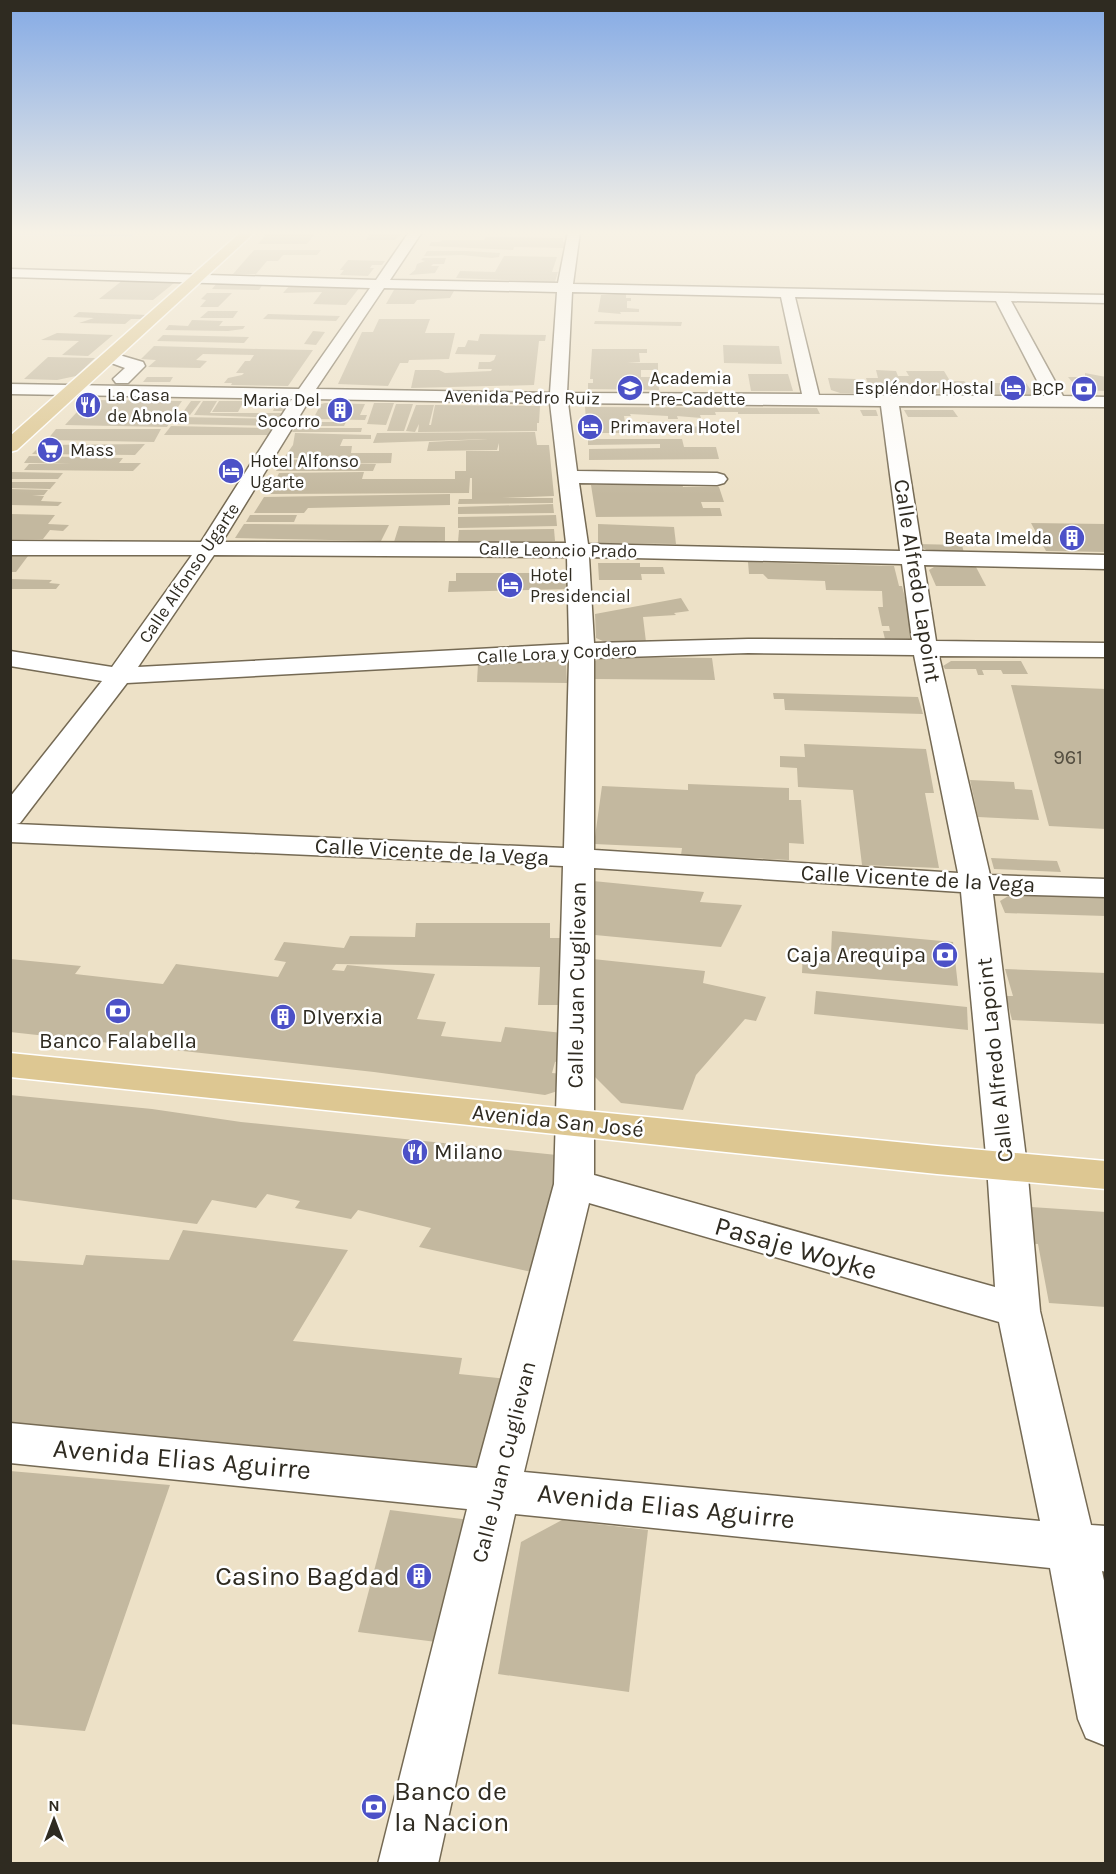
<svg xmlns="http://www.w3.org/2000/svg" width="1116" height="1874" viewBox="0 0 1116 1874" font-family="Karla,sans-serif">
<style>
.green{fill:#bdc7f7}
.building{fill:#c3b89f}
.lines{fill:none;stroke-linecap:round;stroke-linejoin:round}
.minor-casing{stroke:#756a54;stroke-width:3}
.major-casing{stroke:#fff;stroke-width:3}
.minor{fill:#fff;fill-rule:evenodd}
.major{fill:#ddc792;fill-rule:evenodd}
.labels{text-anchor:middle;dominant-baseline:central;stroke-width:5;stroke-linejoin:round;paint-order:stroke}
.far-poi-label{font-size:18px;fill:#2f2b21;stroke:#fff;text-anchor:start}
.far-street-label{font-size:18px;fill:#2f2b21;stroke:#fff}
.number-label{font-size:20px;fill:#544e40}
.street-label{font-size:22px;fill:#2f2b21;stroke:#fff}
.poi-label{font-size:22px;fill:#2f2b21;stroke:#fff;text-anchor:start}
.near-street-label{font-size:27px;fill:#2f2b21;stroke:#fff}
.near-poi-label{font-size:27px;fill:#2f2b21;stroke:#fff;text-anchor:end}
</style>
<rect width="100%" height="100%" fill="#ede1c7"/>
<path class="green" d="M11 232H138L131 237 11 235Z"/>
<g class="building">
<path d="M268 232H316L307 244H258Z"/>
<path d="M372 232H400L399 235H401L395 240H366Z"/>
<path d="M486 237 563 238V242H566L565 248 514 247 513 250 429 246 431 242H440L442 240H484Z"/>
<path d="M254 250H321L317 255H283L278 261H267L256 274H233Z"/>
<path d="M427 251H467L500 253 499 257 492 258 462 255 424 256Z"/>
<path d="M504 256 557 257 552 272H558L555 282 456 278 460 271 495 272Z"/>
<path d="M423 258H446L444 264H433L431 266H439L435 273 409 275 415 270 417 264 425 261 421 260Z"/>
<path d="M348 260 385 261 382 265H372L370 268H374L368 276 340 275 344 270H340Z"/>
<path d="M123 280 170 281 174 283 153 300 99 299Z"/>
<path d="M217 283 263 284 259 290 212 289Z"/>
<path d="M290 285 360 287 346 305 313 304 322 292 283 293Z"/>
<path d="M395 288H424L423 290 454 291 450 298 417 300 414 304H386Z"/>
<path d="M207 293H232L218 307H200L206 300 201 299Z"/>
<path d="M626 294V298H631V301H627V308L639 309V312H620L621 314 598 312 601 295Z"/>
<path d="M208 311H238L233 318H200Z"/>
<path d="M79 312 147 315 141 319H131L125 324 79 323 94 318 73 317Z"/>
<path d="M268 314 340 316 336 321 263 319Z"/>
<path d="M379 319H430L425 333H455L449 359 409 360 408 363H400L388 386 338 384 362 332H373Z"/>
<path d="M192 320 223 321 219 326H245L243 329 228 331 165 330 169 325 188 326Z"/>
<path d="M595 321 682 322 681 326 594 324Z"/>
<path d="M313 331 325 332 316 345 304 344Z"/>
<path d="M57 333 113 335 88 356 62 355 79 341 41 340Z"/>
<path d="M480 334 546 335 545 341H539L534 385 411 388 415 370H439L445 373 491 371 492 369H478L479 362H490L494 360 496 355 455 354 458 347H465L468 340 478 341Z"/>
<path d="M163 335 249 337 244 343 157 341Z"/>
<path d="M723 345 779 346 782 364 724 363Z"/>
<path d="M154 346 259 349 313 350 288 386 231 385 232 383H224L228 378 242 375 244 373H236L245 361H250L254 355 203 354 196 360 207 361 200 368 148 367 156 360 141 359Z"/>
<path d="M592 349H647V353H639L640 362 627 363H658V370H641V377H658L659 390 588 389V383H593V379H590Z"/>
<path d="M48 357 95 358 76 376 57 380 24 379Z"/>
<path d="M876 370 896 371 898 376H909L906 371H944L950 381H964L966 383H1026L1034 394 840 393 831 390 828 378 856 379 859 387H869L866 378H878Z"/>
<path d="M1085 373 1106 377V391L1079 390 1068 377H1085Z"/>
<path d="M748 374H788L793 391H751Z"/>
<path d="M147 377H173L170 382H143Z"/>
<path d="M88 400 182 401 173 414 145 413 142 417H153L151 420 171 421 167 427 65 425Z"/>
<path d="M191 401H201L190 415H181Z"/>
<path d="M203 401H217L210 413H286L283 418 194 415Z"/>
<path d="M219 401H244L238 412H212Z"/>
<path d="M277 402H291L287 411H273Z"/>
<path d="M325 403 365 404 360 415H367L365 420 313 419 321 404Z"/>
<path d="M374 403H394L386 425 367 424Z"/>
<path d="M396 404H413L404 431H387Z"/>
<path d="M416 405H434L429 425H431L435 405 540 406 539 423H537V431L418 432 419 424 415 432 406 431Z"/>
<path d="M585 407 817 408 820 414H738V412H715L716 415H700L701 418 677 416 678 419H668V416L630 414 631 416H624L625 422H667L668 427 722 426 730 428 732 433H587Z"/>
<path d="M860 410H876L878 416H863Z"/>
<path d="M904 410H953L958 417H908Z"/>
<path d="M180 417 281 419 277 426 174 424Z"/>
<path d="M301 422H346L344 426H299Z"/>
<path d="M171 426 272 428 268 435H164Z"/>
<path d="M295 428H362L361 432H292Z"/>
<path d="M56 429H161L154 442 47 440Z"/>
<path d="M535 432 537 445H549L554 496 502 498H553V503L458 504 459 499H472V478H470L469 493 268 494 276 480H295L276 479 279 473 364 472 362 479H455V471H466V451H499V443L497 450 427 451 429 442 488 439 373 443 377 433Z"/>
<path d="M295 433 371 435V439H343L340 446H352L351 453H392L391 463 328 464H376L373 471H276L283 460 351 458H284L293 445Z"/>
<path d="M588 439H682L684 447H716L719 459 589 460V449L660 448V444L588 445Z"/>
<path d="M145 444 135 455 32 454 41 445Z"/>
<path d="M29 456 123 458 119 463H141L133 471 24 470 29 464 71 463H24Z"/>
<path d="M12 472 63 473 58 479H10Z"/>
<path d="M10 482H56L50 489 10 488Z"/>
<path d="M682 484 683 487H719L724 502H701L703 508H720L722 516 596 517 591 485Z"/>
<path d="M10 489 48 490 44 495 32 496H44L41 501 62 502 58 506 10 505Z"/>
<path d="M450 494V505L308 508 304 513H254L264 497Z"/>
<path d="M553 504 554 513 458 514V507Z"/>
<path d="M10 514 55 515 48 524 69 525 63 531 50 530 43 539H10Z"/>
<path d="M250 515H297L294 522H246Z"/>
<path d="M556 515 557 526 458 528V517Z"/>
<path d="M1031 523 1106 524V552L1046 551Z"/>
<path d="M244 524 389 525 381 541 235 538Z"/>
<path d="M598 524 674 527 676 544 598 543Z"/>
<path d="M399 526 445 527V541L394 542Z"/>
<path d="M554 529 555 541 458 542 459 530Z"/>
<path d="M916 544 962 545 964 553 928 551Z"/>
<path d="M10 556H28L16 572H10Z"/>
<path d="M748 562 894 566 899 586H902L917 644 886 643 883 631H890L889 626H882L878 607H883L882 591 826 590 825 581 768 579 763 574H749Z"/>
<path d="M598 563H640V567H663L665 574H641L642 580H599Z"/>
<path d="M945 566 976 567 986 586H936L929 570 934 567Z"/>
<path d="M456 573H561V580H571L572 589 448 592 449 581H456Z"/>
<path d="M10 579 52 580 49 583 60 584 56 589H10Z"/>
<path d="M681 598 689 611 674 613 676 615 643 617 646 642H605L596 638 595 614Z"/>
<path d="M602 657 712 658 715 680 595 679V661Z"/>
<path d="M557 659 566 661 567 683 477 682 478 664Z"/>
<path d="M951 661H1021L1028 674H1003L1001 670H982L984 675H978L976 669H945L943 666Z"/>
<path d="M1011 685 1106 689V829L1049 826Z"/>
<path d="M773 693 918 697 923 714 785 710 784 699H774Z"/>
<path d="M804 744 926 749 934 793H925L939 868 862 865 853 790 798 787 797 768 780 767V756L805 757Z"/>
<path d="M970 780 1014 782 1015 789 1032 790 1039 820 978 817Z"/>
<path d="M688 784 789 788V800H801L804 844 789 843V860L681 855 682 848 594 844 602 786 688 790Z"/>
<path d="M991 858 1057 861 1061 872 994 869Z"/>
<path d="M593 881 704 892 700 902 742 905 721 947 595 935Z"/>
<path d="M1010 895 1106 897V916L1005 913 1000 901Z"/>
<path d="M416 923H550V938H567L564 1005H538L540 967 336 964 332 970 344 971 347 965 435 974 417 1019 446 1022 441 1036 501 1042 505 1027 563 1033 566 1057 555 1062 552 1073 564 1074 561 1090 545 1095 374 1072 10 1032V959L81 966 75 974 163 984 176 964 278 977 286 962 274 960 284 942 344 948 350 936 415 937Z"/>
<path d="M832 931 953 942 958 986 802 973 803 951 831 954Z"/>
<path d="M593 959 705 971 703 983 766 997 756 1021 745 1019 696 1075 683 1110 621 1103 595 1077Z"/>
<path d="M1005 969 1106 973V1024L1012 1020 1006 996H1013Z"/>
<path d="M816 991 967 1007 968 1030 814 1014Z"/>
<path d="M10 1095 152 1109 241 1122 557 1155 567 1168 536 1273 419 1247 431 1228 358 1210 351 1219 295 1208 300 1201 267 1194 256 1208 212 1200 197 1224 10 1199Z"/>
<path d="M1016 1206 1106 1212V1307L1049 1303 1038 1244 1023 1243Z"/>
<path d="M183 1230 348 1250 293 1341 462 1358 459 1374 508 1379 489 1473 10 1425V1260L83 1265 86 1255 169 1260Z"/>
<path d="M10 1471 170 1485 85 1731 10 1724Z"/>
<path d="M390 1510 478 1521 452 1644 358 1632Z"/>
<path d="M562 1520 648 1530 629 1692 498 1674 521 1542Z"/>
</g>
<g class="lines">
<g class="minor-casing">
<g id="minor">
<path d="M409 232H422L390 280 558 283 568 232H580L573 284 1106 295V303L1011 301 1063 396 1106 397V407L899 406 922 551 1106 555V569L924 565 936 641 1106 643V657L939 656 990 875 1106 879V897L993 894 1027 1166 1040 1311 1091 1525 1106 1526V1572L1102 1571 1106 1590V1746L1086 1738 1078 1719 1050 1568 515 1514 438 1864H378L467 1509 10 1463V1423L477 1468 554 1184 563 866 10 842V797L102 681 10 666V651L112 667 192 555H10V541L201 542 292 399 10 394V384L299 389 370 288 10 277V269L376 280ZM384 288 557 292 550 393 316 389ZM572 292 781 297 802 394 567 393ZM795 297 996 301 1045 396 819 395ZM310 399 550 403 566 543 222 542ZM568 403 881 406 900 551 588 544 579 483 717 485 724 483 727 479 724 475 717 473 577 471ZM214 555 567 557 569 644 138 667ZM589 557 902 564 912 640 748 639 594 643ZM748 653 914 655 958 873 594 850V658ZM569 659 564 848 16 824 20 823 127 683ZM594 868 961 892 987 1166 995 1287 594 1175ZM589 1203 999 1322 1040 1521 524 1472Z"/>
<path d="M109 352 143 362 145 366 128 383H116L113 379 125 368 103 360 101 357Z"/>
</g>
</g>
<g class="major-casing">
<g id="major">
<path d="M241 232H255L17 450 10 452V436Z"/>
<path d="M10 1053 937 1146 1106 1161V1189L937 1174 10 1077Z"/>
</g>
</g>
<use href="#minor" class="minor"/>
<use href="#major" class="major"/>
</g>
<linearGradient id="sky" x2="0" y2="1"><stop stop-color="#84aae5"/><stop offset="0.47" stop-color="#f7f2e6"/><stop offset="1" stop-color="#f7f2e6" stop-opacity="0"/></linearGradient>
<rect width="1116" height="495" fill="url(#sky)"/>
<defs>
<g id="school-disc" transform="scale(1.35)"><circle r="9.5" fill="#4c51c7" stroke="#fff"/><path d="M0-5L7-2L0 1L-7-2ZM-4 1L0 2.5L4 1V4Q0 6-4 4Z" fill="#fff"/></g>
<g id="hotel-disc" transform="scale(1.35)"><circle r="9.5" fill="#4c51c7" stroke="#fff"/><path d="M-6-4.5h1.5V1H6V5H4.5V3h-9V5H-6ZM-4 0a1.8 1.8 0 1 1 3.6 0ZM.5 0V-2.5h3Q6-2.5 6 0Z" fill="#fff"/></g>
<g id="bank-disc" transform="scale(1.35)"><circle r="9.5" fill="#4c51c7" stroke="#fff"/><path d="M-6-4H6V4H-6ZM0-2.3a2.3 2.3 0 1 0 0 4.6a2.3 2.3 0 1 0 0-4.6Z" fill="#fff"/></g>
<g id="restaurant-disc" transform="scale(1.35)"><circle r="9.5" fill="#4c51c7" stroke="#fff"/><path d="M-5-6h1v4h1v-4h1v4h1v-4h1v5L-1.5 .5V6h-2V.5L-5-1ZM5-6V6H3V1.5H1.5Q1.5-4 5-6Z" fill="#fff"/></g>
<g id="building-disc" transform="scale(1.35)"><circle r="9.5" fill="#4c51c7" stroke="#fff"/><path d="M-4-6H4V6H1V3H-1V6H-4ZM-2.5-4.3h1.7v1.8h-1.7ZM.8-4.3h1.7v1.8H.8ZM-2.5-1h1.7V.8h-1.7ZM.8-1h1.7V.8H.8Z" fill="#fff"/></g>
<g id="supermarket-disc" transform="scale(1.35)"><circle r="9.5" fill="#4c51c7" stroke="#fff"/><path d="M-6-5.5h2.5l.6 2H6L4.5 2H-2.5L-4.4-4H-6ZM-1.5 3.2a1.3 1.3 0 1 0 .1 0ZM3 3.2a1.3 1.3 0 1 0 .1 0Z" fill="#fff"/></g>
</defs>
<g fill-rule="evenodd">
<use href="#school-disc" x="630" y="388"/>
<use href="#hotel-disc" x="1013" y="388"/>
<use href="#bank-disc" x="1084" y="389"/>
<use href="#restaurant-disc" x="88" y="405"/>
<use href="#building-disc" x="340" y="410"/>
<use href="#hotel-disc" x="590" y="427"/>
<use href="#supermarket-disc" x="50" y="450"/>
<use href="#hotel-disc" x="231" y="471"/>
<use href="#building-disc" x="1072" y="538"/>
<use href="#hotel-disc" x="510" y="585"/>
<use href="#bank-disc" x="945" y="955"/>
<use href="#bank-disc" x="118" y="1011"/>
<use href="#building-disc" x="283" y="1017"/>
<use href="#restaurant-disc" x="415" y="1152"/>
<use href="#building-disc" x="419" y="1576"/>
<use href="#bank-disc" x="374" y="1807"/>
</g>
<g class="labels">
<g class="far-poi-label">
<text x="650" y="378">Academia<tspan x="650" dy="21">Pre-Cadette</tspan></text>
<text x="994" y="388" text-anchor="end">Espléndor Hostal</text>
<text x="1064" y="389" text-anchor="end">BCP</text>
<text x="107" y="395">La Casa<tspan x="107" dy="21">de Abnola</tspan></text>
<text x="320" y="400" text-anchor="end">Maria Del<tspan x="320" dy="21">Socorro</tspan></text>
<text x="610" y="427">Primavera Hotel</text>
<text x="70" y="450">Mass</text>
<text x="250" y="461">Hotel Alfonso<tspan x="250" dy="21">Ugarte</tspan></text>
<text x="1052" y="538" text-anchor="end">Beata Imelda</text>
<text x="530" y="575">Hotel<tspan x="530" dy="21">Presidencial</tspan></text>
</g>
<g class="far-street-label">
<text transform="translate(522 397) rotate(1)">Avenida Pedro Ruiz</text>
<text transform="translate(558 550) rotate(1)">Calle Leoncio Prado</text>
<text transform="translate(189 573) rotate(-56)">Calle Alfonso Ugarte</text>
<text transform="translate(557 653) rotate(-3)">Calle Lora y Cordero</text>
</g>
<g class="number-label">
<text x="1068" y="757">961</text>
</g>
<g class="street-label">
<text transform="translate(917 581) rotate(81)">Calle Alfredo Lapoint</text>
<text transform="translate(432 852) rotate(3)">Calle Vicente de la Vega</text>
<text transform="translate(918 879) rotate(3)">Calle Vicente de la Vega</text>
<text transform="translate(577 985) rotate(-89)">Calle Juan Cuglievan</text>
<text transform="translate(995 1060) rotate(-96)">Calle Alfredo Lapoint</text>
<text transform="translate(558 1121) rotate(6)">Avenida San José</text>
<text transform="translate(504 1462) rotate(-76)">Calle Juan Cuglievan</text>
</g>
<g class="poi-label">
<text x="926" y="955" text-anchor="end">Caja Arequipa</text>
<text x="302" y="1017">DIverxia</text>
<text x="118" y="1041" text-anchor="middle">Banco Falabella</text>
<text x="434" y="1152">Milano</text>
</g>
<g class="near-street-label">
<text transform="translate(796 1248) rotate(16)">Pasaje Woyke</text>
<text transform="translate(182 1459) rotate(5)">Avenida Elias Aguirre</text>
<text transform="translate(666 1506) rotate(6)">Avenida Elias Aguirre</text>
</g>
<g class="near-poi-label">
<text x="400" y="1576">Casino Bagdad</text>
<text x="394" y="1791" text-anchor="start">Banco de<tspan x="394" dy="31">la Nacion</tspan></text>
</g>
</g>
<rect width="1116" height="1874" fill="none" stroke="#2f2b21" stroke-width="24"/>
<g transform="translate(54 1820)" stroke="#ffffff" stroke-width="4.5" paint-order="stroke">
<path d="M0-4.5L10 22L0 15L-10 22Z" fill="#2f2b21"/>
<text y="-9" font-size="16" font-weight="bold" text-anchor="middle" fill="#2f2b21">N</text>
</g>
</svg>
